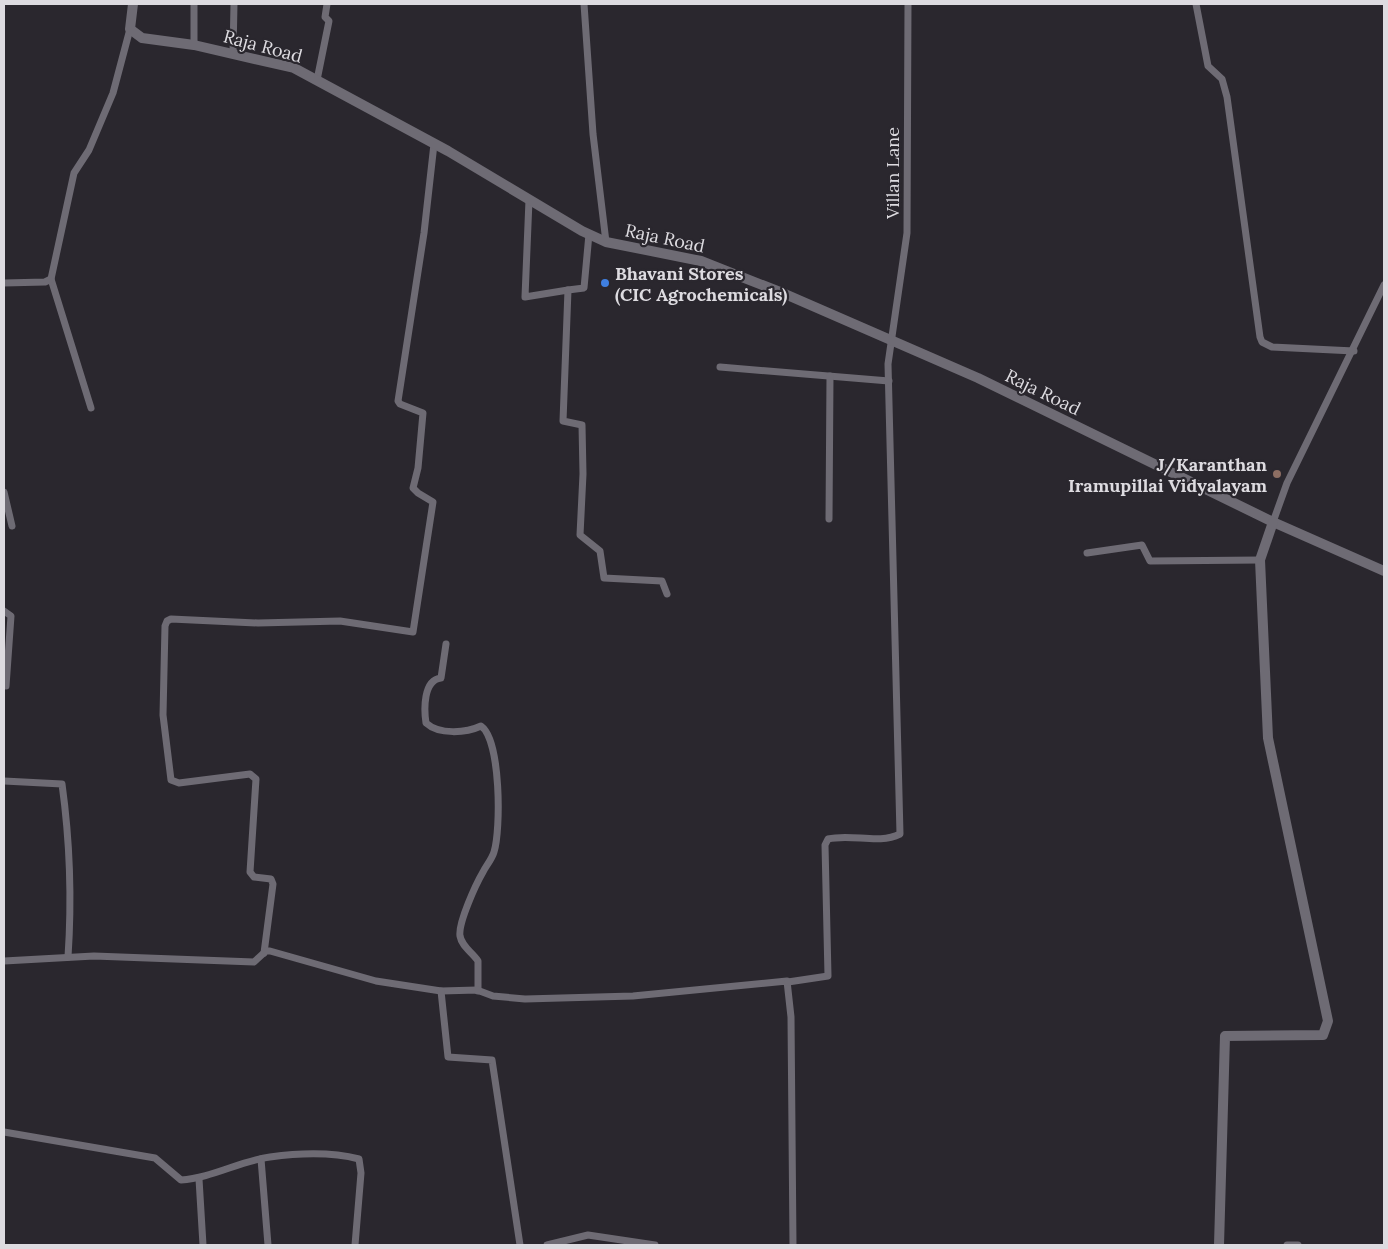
<svg xmlns="http://www.w3.org/2000/svg" width="1388" height="1249" viewBox="0 0 1388 1249" font-family="Lora,serif">
<style>
.lines{fill:none;stroke-linecap:round;stroke-linejoin:round}
.street{stroke:#6e6b74;stroke-width:7}
.secondary{stroke:#6e6b74;stroke-width:10}
.shop-dot{fill:#3f7fe0;stroke:#2a272e;stroke-width:2}
.education-dot{fill:#8d6e63;stroke:#2a272e;stroke-width:2}
.labels{text-anchor:middle;dominant-baseline:central;stroke-width:4.5;stroke-linejoin:round;paint-order:stroke}
.street-label{font-size:18px;fill:#dddbe0;stroke:#2a272e}
.poi-label{font-size:18px;font-weight:bold;fill:#dddbe0;stroke:#2a272e;text-anchor:start}
</style>
<rect width="100%" height="100%" fill="#2a272e"/>
<g class="lines">
<g class="street">
<path d="M584 4 593 134 606 242"/>
<path d="M1196 4 1208 66 1222 79 1227 97 1260 337 1262 342 1272 347 1354 351"/>
<path d="M194 45V4"/>
<path d="M233 53 234 4"/>
<path d="M317 80 329 21 325 17 327 4"/>
<path d="M529 200 525 297 568 290 563 421 582 425 583 474 580 535 600 551 604 578 662 581 667 594"/>
<path d="M51 279 91 408"/>
<path d="M4 283 45 282 51 279 74 173 89 150 113 93 130 29"/>
<path d="M568 290 584 288 589 234"/>
<path d="M720 367 889 381"/>
<path d="M4 492 12 526"/>
<path d="M829 519 830 376"/>
<path d="M1273 522 1287 483 1384 285"/>
<path d="M1087 553 1142 545 1150 561 1260 560"/>
<path d="M4 611 11 616 6 686"/>
<path d="M446 644 441 678C423 680 424 710 426 723 439 735 466 733 481 726 501 740 501 830 494 852 492 859 486 866 483 872 476 884 458 923 460 936 462 947 472 952 478 961V991"/>
<path d="M4 781 62 784C70 842 72 898 68 957"/>
<path d="M264 953 273 884 271 879 254 877 250 872 256 779 250 774 179 783 171 780 163 715 165 626 167 621 171 619 258 623 340 621 413 632 433 502 418 493 413 488 418 468 423 413 400 404 398 401 424 233 434 144"/>
<path d="M4 961 94 956 254 962 266 951H270L376 981 441 991 477 990 493 996 525 999 633 996 787 981 791 1017 793 1245"/>
<path d="M788 982 828 976 825 845 828 839C852 833 878 845 900 834L888 364 907 233 908 4"/>
<path d="M441 991 448 1057 492 1060 520 1245"/>
<path d="M4 1132 155 1158 181 1180C212 1178 240 1161 270 1157 299 1153 332 1152 359 1159L361 1173 355 1245"/>
<path d="M261 1159 268 1245"/>
<path d="M199 1179 203 1245"/>
<path d="M547 1245 588 1235 655 1245"/>
<path d="M1287 1245H1298"/>
</g>
<g class="secondary">
<path d="M133 4 130 29 142 38 194 45 294 68 448 151 582 231 606 242 701 261 785 294 978 378 1273 522 1384 571"/>
<path d="M1219 1245 1225 1036 1323 1035 1328 1021 1268 738 1260 560 1273 522"/>
</g>
</g>
<circle class="shop-dot" cx="605" cy="283" r="5"/>
<circle class="education-dot" cx="1277" cy="474" r="5"/>
<g class="labels">
<g class="street-label">
<text transform="translate(263 46) rotate(15)">Raja Road</text>
<text transform="translate(892 173) rotate(-90)">Villan Lane</text>
<text transform="translate(665 238) rotate(12)">Raja Road</text>
<text transform="translate(1043 392) rotate(26)">Raja Road</text>
</g>
<g class="poi-label">
<text x="615" y="273">Bhavani Stores<tspan x="615" dy="21">(CIC Agrochemicals)</tspan></text>
<text x="1267" y="464" text-anchor="end">J/Karanthan<tspan x="1267" dy="21">Iramupillai Vidyalayam</tspan></text>
</g>
</g>
<rect width="1388" height="1249" fill="none" stroke="#dddbe0" stroke-width="10"/>
</svg>
